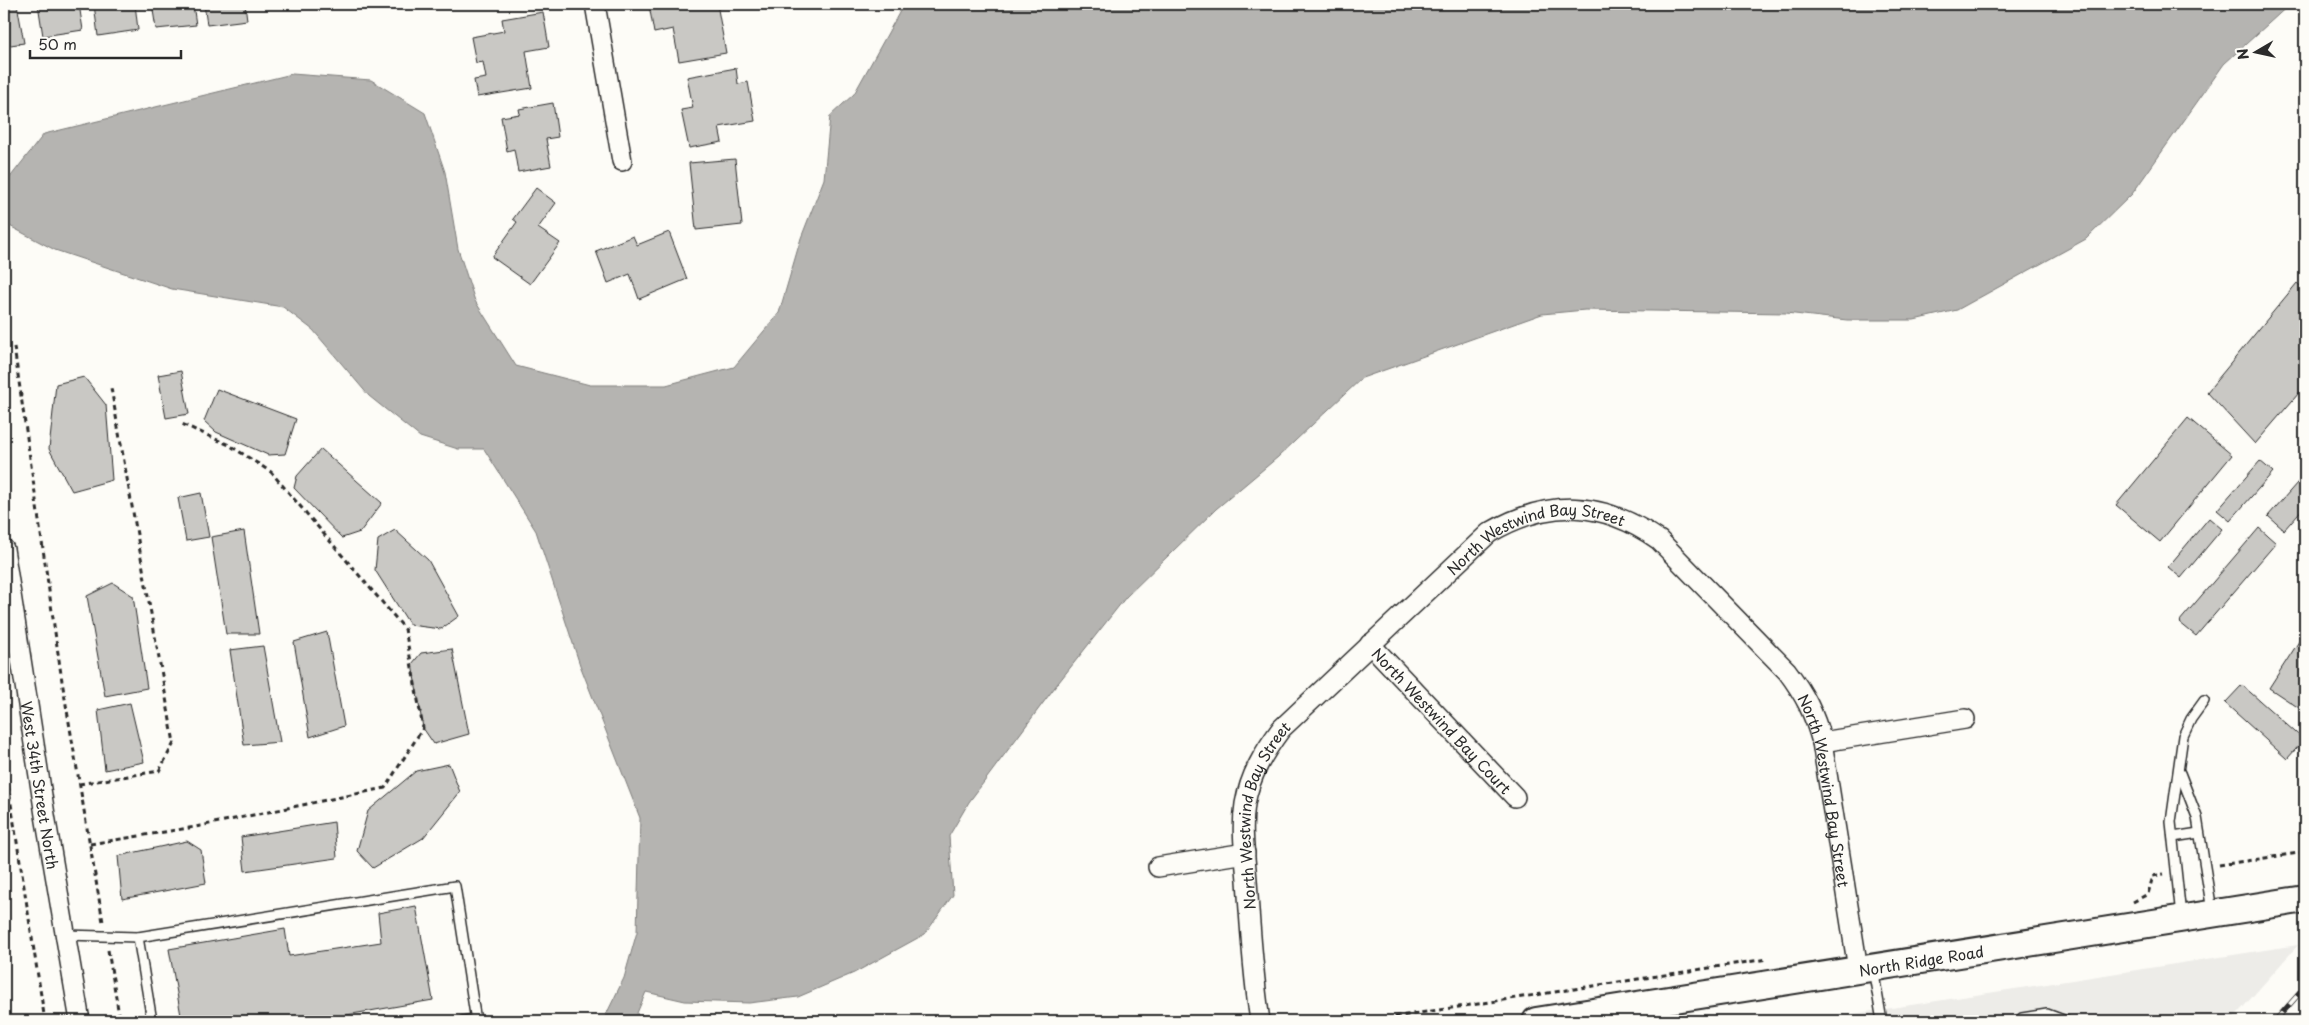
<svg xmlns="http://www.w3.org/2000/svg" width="2309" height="1025" viewBox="0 0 2309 1025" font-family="'Playpen Sans',sans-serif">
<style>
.built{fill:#edece8}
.water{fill:#b5b4b1;stroke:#7e7d7b}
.building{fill:#c9c8c4;stroke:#2b2b2b}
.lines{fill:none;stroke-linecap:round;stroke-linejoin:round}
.service-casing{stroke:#2b2b2b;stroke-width:12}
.minor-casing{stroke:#2b2b2b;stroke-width:22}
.secondary-casing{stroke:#2b2b2b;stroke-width:30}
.path{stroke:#2b2b2b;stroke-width:3;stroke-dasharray:5 4;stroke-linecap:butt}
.service{stroke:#fdfcf7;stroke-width:9}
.minor{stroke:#fdfcf7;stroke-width:19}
.secondary{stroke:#fdfcf7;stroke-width:26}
.rail-casing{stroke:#2b2b2b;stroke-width:5.5}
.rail{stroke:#fdfcf7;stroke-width:4;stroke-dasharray:11;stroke-linecap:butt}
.labels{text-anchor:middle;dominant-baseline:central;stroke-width:4;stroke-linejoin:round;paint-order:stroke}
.street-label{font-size:15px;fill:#2b2b2b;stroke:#fdfcf7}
</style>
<rect width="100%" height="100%" fill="#fdfcf7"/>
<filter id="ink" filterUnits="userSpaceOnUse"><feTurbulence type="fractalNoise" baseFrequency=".02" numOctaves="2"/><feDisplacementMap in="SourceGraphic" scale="10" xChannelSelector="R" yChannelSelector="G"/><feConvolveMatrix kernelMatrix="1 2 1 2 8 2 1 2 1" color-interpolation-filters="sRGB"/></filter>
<g filter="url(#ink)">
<path class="built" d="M2298 945 2231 1021H1808Z"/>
<path class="water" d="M904 4H2290L2224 64 2132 194 2086 239 1957 310 1914 320H1847L1786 313 1585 310 1542 314 1362 378 1278 457 1216 509 1126 597 1055 687 969 802 949 836 953 895 925 934 854 973 798 997 749 1003 685 1001 646 992 637 1013 639 1021H603L624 978 637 932 640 818 580 665 536 531 484 449H458L420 437 369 396 313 330 283 307 172 289 55 250 4 223V185L44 134 292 74 371 80 425 113 445 172 458 249 475 301 516 366 590 385H666L734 367 779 313 801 238 824 179 830 116 854 94Z"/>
<g class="building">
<path d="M4 4H17L24 43 4 46Z"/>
<path d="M38 4H79L83 30 43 36Z"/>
<path d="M94 4H135L138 30 98 36Z"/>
<path d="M152 4H193L196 25 156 29Z"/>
<path d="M204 4H245L247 20 207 25Z"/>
<path d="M656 4H717L726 53 679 61 673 29 654 33 649 5Z"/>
<path d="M543 12 549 47 526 51 532 88 477 97 474 80 486 78 483 62 476 63 471 37 504 31 502 19Z"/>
<path d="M736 68 738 84 748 82 755 121 719 127 722 142 689 148 681 110 693 108 687 77Z"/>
<path d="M553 103 558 137 546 139 551 166 518 172 514 149 507 151 501 117 520 114 519 109Z"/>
<path d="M735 159 742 225 696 230 689 163Z"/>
<path d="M536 188 556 203 538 228 560 243 530 284 492 257 517 222 513 219Z"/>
<path d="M669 232 687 279 639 299 630 274 608 283 596 251 633 236 637 245Z"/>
<path d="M2297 283 2305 290V386L2255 444 2207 392Z"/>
<path d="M181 371 189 414 166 418 158 375Z"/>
<path d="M84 377 106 405 112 480 72 491 49 449 56 384Z"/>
<path d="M217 389 296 419 285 454 268 455 216 432 204 421Z"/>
<path d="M2188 418 2232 455 2160 542 2116 505Z"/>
<path d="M321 449 382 503 360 532 342 538 294 488 297 476Z"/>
<path d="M2260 461 2273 472 2230 521 2217 510Z"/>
<path d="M2305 474V506L2284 530 2268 516Z"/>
<path d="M201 493 209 537 186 541 178 498Z"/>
<path d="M2209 518 2222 529 2181 578 2168 567Z"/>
<path d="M2259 528 2276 543 2196 636 2179 622Z"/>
<path d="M395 530 428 560 459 616 441 629 410 625 375 570 378 540Z"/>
<path d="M244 531 259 634H226L211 537Z"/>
<path d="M113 583 133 596 147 688 105 696 87 596Z"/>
<path d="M327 632 344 726 310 737 294 642Z"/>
<path d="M2305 632V712L2269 688Z"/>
<path d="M263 646 280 742 244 745 230 650Z"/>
<path d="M452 649 469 734 434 744 423 728 412 664 421 653Z"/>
<path d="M2242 685 2304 740 2287 759 2225 703Z"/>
<path d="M130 703 144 762 105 770 98 710Z"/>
<path d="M449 764 460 792 423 838 373 868 357 851 368 811 416 771Z"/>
<path d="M334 822 337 858 245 871 241 837Z"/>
<path d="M187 841 201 850 206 883 122 899 118 856Z"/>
<path d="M416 906 433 1000 312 1021H182L169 949 285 929 289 956 381 942 378 913Z"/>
</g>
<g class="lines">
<g class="service-casing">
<g id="service">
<path d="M2180 773 2197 817 2212 911"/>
<path d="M2173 837 2199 833"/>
<path d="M2181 916 2171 822 2183 736 2191 719 2204 701"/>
<path d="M65 935 138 937 455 886 476 1021"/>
<path d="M138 937 152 1021"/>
<path d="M1873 969 1882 1021"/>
<path d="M463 1021 476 1019"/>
<path d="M2019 1021 2022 1018 2047 1014 2066 1021"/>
</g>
</g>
<g class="minor-casing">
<g id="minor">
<path d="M595 4 622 161"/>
<path id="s1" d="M4 549 45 815 80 1021"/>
<path id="s2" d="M1370 644 1515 797"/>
<path d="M1822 742 1965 719"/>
<path d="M1158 867 1245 853"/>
<path id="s3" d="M1260 1021C1253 974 1250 928 1247 880 1245 855 1241 829 1245 804 1250 775 1264 752 1281 729L1489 533C1549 498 1602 500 1659 540L1787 671C1805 695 1814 713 1822 742L1858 969"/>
</g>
</g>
<g class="secondary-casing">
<g id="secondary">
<path id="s4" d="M1536 1021 2305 899"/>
</g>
</g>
<g class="path">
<path d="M14 347 62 681 103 922"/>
<path d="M4 759 45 1021"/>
<path d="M79 784 159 771 174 743 111 388"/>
<path d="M90 844 195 827 385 788 423 728 405 629 271 472 229 445 182 424"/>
<path d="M2219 865 2305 852"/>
<path d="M2133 902 2148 894 2153 876 2164 874"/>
<path d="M108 950 120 1021"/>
<path d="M1368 1021 1767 959"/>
</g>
<use href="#service" class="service"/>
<use href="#minor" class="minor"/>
<use href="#secondary" class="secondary"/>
<g class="rail-casing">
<path id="rail" d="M2275 1021 2305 987"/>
</g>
<use href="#rail" class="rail"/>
</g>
</g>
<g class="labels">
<g class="street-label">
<text stroke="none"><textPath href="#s3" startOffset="631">North Westwind Bay Street</textPath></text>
<text stroke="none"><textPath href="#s2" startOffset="105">North Westwind Bay Court</textPath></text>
<text stroke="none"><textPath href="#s1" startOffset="239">West 34th Street North</textPath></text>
<text stroke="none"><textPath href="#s3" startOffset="1080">North Westwind Bay Street</textPath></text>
<text stroke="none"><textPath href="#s3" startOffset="211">North Westwind Bay Street</textPath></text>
<text stroke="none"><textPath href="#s4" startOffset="390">North Ridge Road</textPath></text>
</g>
</g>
<rect width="2309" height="1025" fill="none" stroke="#fdfcf7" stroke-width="20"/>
<rect x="10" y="10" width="2289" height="1005" fill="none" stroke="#2b2b2b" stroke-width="2" filter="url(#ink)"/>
<g transform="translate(2256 52) rotate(261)" stroke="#fdfcf7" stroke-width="4" paint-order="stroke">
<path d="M0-4L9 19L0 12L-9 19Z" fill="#2b2b2b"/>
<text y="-8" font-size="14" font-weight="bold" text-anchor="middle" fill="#2b2b2b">N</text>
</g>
<path d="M30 50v8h151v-8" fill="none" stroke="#2b2b2b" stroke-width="2.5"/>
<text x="38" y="50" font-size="15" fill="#2b2b2b" stroke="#fdfcf7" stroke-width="4" paint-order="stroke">50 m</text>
</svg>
